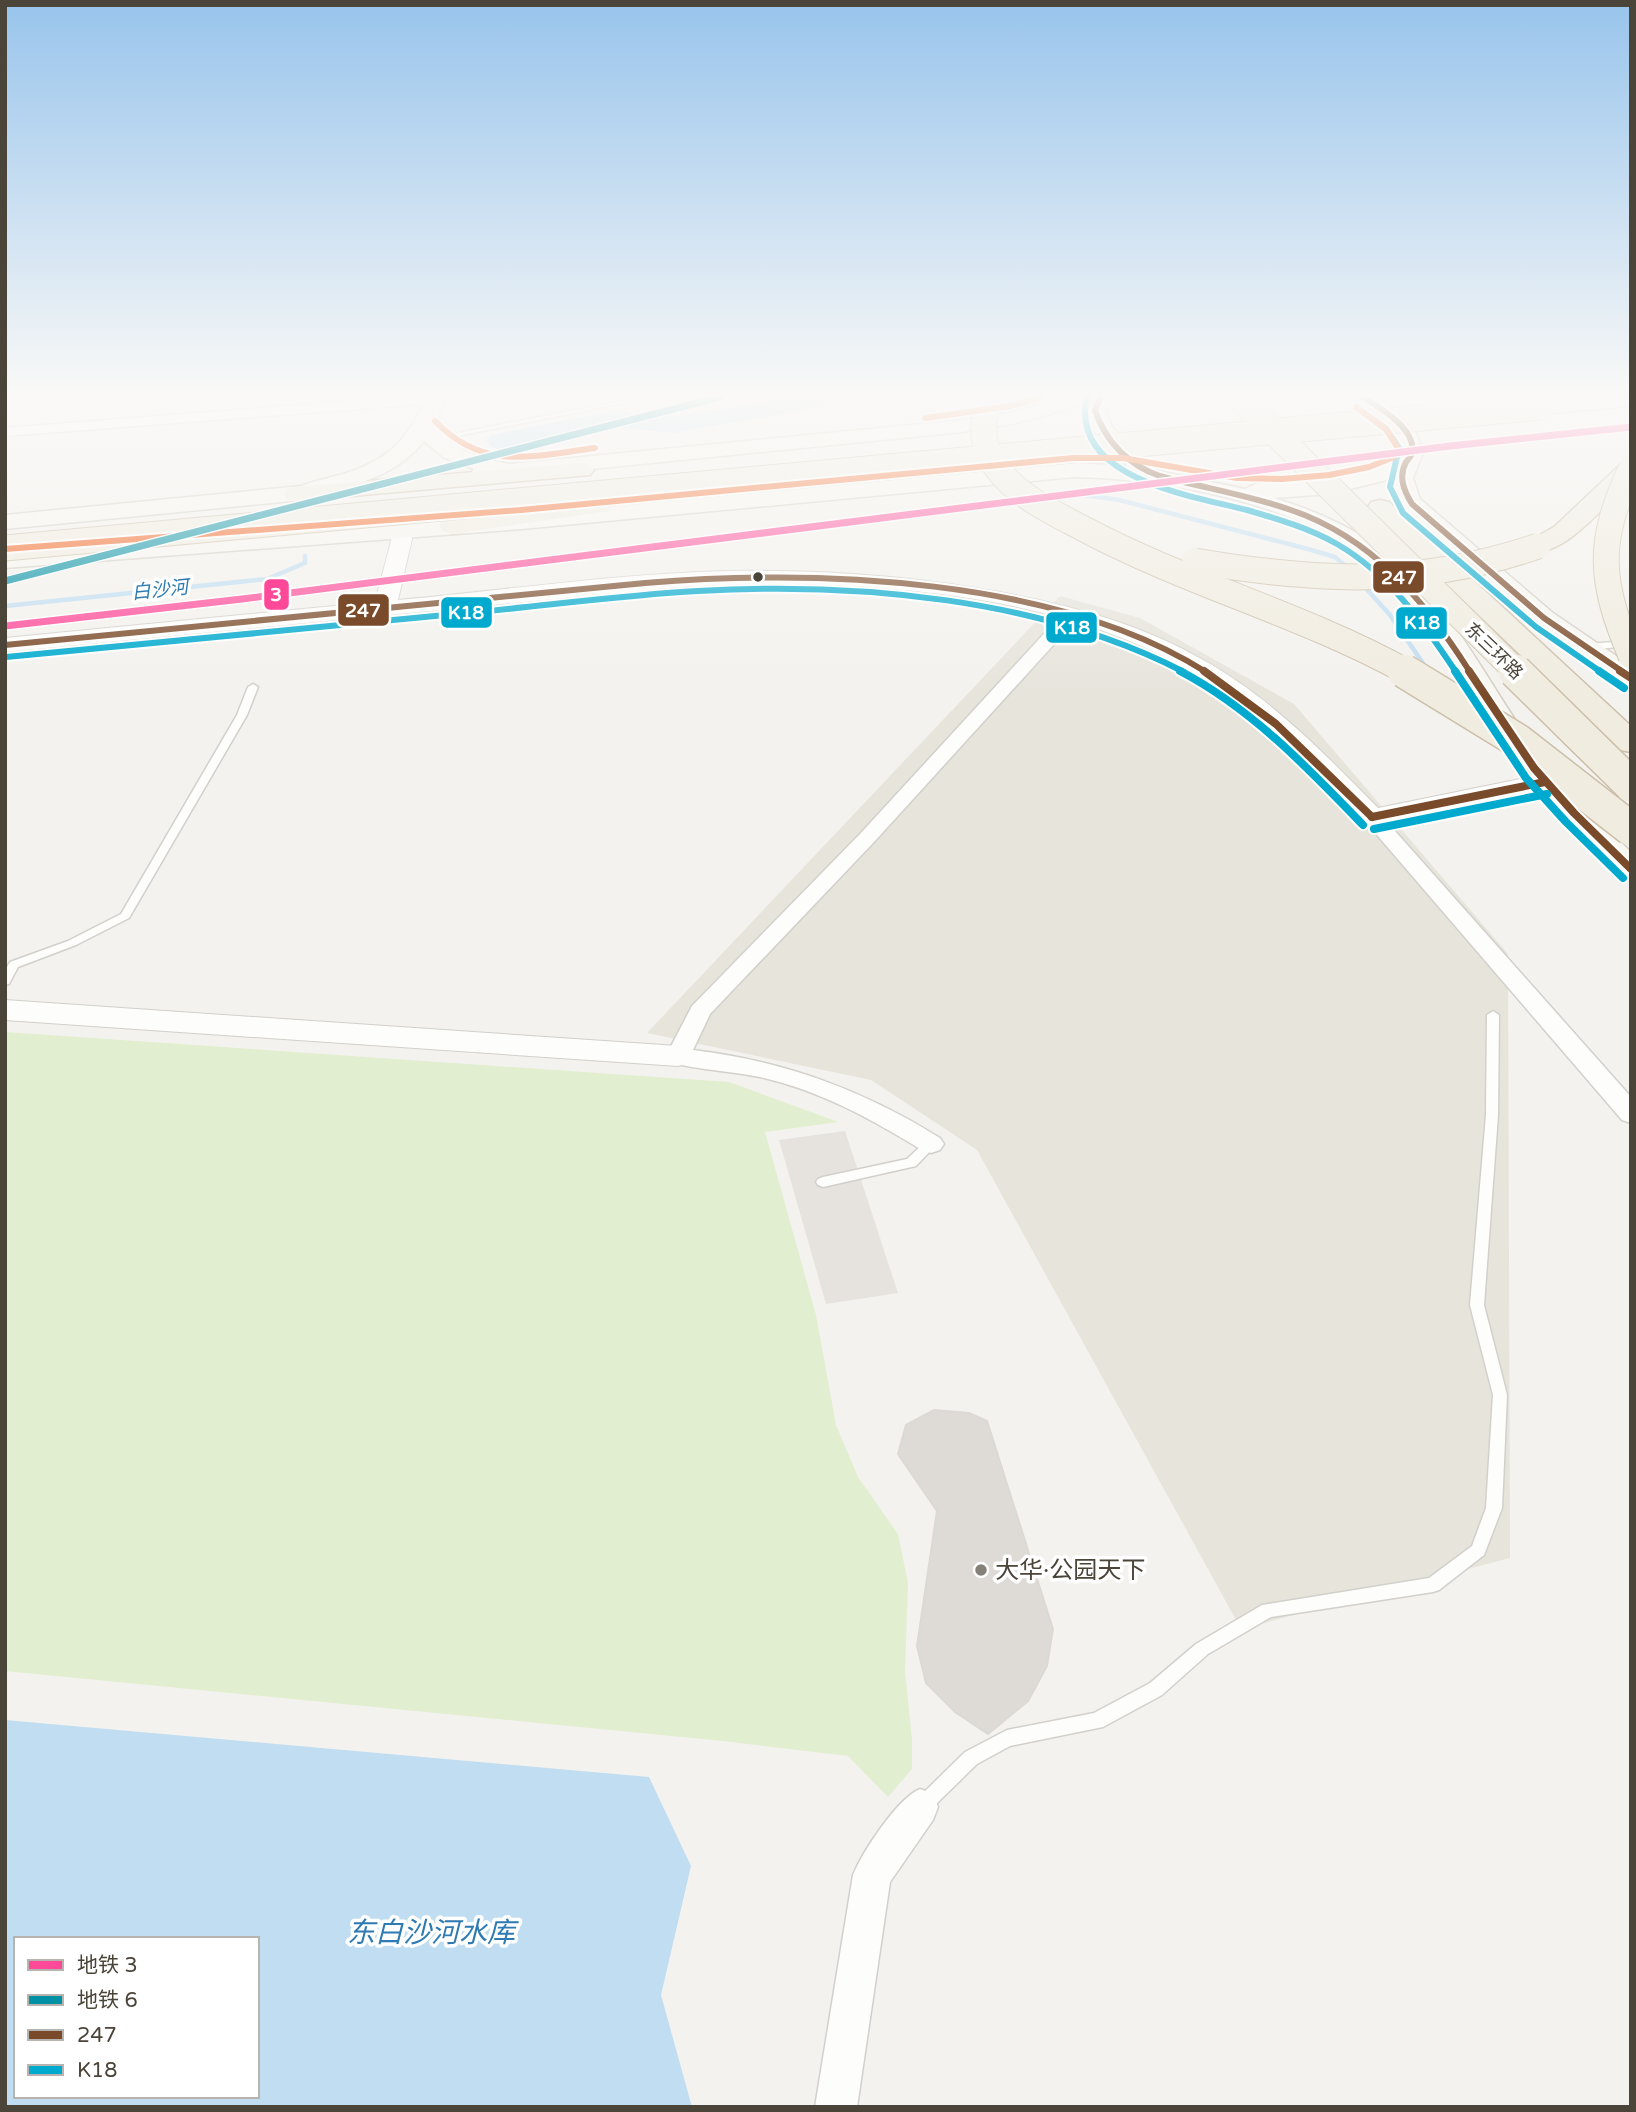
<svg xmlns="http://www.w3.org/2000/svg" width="1636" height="2112" viewBox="0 0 1636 2112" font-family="'Varela Round','Noto Sans SC',sans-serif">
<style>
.residential{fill:#e7e4dc}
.green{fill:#e1eecf}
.parking{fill:#e6e3df}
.water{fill:#c0ddf1;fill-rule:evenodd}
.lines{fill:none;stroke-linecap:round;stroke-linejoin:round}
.stream{stroke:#c0ddf1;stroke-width:4.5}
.river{fill:#c0ddf1;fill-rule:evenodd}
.building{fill:#dedbd6;stroke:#dcd9d4;stroke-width:2}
.service-casing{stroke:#d2d0cb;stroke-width:3}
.minor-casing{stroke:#d2d0cb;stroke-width:3}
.tertiary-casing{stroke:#d2d0cb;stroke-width:2}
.secondary-casing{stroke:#d3cfc5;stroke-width:3}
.trunk-casing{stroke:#ccbfa9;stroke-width:3}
.service{fill:#fdfdfc;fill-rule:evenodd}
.minor{fill:#fdfdfc;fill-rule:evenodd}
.tertiary{fill:#fdfdfc;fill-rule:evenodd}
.secondary{fill:#f7f6f1;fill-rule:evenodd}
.trunk{fill:#f0ece0;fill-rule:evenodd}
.trunk-bridge-far1-casing{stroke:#ccbfa9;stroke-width:27;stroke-linecap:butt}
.trunk-bridge-casing{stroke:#ccbfa9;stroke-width:36;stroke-linecap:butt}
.trunk-bridge-far1{stroke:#f0ece0;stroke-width:25}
.trunk-bridge{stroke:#f0ece0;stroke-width:33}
.bus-1-far1-casing{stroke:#fff;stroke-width:10}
.bus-1-casing{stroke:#fff;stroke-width:12}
.bus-2-far1-casing{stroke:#fff;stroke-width:10}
.bus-2-casing{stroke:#fff;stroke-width:12}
.bus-3-casing{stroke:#fff;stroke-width:10}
.bus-1-far1{stroke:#7a4b2a;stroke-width:6}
.bus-1{stroke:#7a4b2a;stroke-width:8}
.bus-2-far1{stroke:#00a9ce;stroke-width:6}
.bus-2{stroke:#00a9ce;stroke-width:8}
.bus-3{stroke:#f26522;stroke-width:6}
.metro-1-casing{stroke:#fff;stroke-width:10}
.metro-2-casing{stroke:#fff;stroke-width:10}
.metro-1{stroke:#fe4998;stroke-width:7}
.metro-2{stroke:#0290a4;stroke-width:7}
.bus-dot{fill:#4b4439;stroke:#fff;stroke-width:2.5}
.poi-dot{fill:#868178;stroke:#fff;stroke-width:2.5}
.labels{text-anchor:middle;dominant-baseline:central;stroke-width:7;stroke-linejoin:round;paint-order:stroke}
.far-street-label{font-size:18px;fill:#4b4439;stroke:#fff}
.far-water-label{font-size:19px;font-style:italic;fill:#2e7ab2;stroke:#fff}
.near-poi-label{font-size:24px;fill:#4b4439;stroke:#fff;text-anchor:start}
.near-water-label{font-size:28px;font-style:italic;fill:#2e7ab2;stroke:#fff}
.line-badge{stroke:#fff;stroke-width:2.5}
.badge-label{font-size:19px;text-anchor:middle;font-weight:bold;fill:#fff}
</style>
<rect width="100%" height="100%" fill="#f4f2ee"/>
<path class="residential" d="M1060 596 1140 618 1294 704 1508 954 1510 1558 1241 1629 977 1150 871 1080 647 1033Z"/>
<path class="green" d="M5 1032 729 1082 838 1122 765 1132 816 1315 836 1425 858 1477 898 1534 908 1583 905 1671 912 1740V1769L888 1797 848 1756 723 1741 5 1671Z"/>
<path class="parking" d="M845 1131 898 1293 826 1304 779 1140Z"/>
<path class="water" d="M5 1720 649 1777 691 1866 661 1995 692 2107H5ZM16 1939H257V2096H16Z"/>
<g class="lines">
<g class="stream">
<path d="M1075 494 1119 500 1308 549 1335 557 1350 570"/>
<path d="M1362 584 1390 615 1429 672"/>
<path d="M5 606 267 579 305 563V556"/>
</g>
<path class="river" d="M789 397H845L841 402 832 405 674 433 612 427 500 449 491 447 487 441 491 435 500 433 612 411 674 417Z"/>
</g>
<path class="building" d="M934 1410 969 1413 987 1421 1053 1629 1047 1666 1028 1701 988 1734 955 1712 926 1683 917 1646 937 1511 898 1454 906 1425Z"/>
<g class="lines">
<g class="service-casing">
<g id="service">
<path d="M641 397H655L432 441 428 439Z"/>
<path d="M1627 641 1631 643 1630 646 1586 650 1581 647 1586 644Z"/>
<path d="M253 684 258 687 247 715 129 918 76 945 18 967 9 984 5 985V970L10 962 68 941 121 914 237 715 248 687Z"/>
<path d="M1493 1011 1499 1015 1498 1115 1484 1305 1507 1395 1502 1508 1484 1555 1439 1590 1433 1592 1271 1617 1208 1654 1162 1695 1103 1727 1010 1746 977 1764 929 1811 923 1814 917 1811 914 1805 917 1799 965 1752 1007 1730 1094 1713 1150 1683 1196 1644 1262 1605 1429 1578 1472 1546 1486 1508 1493 1395 1470 1305 1486 1115 1487 1015Z"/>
<path d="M931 1140 937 1144 916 1166 823 1187 818 1185 816 1182 818 1179 823 1177 907 1159 926 1141Z"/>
</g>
</g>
<g class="minor-casing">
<g id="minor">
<path d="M406 397 443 399 436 403 5 436V428Z"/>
<path d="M1070 611 1076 612 1079 616 1076 620 874 842 710 1014 693 1050C784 1061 863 1090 940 1138L944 1144 940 1150 931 1153 922 1150C871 1119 819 1090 760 1077 730 1071 699 1070 669 1062L666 1056 692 1006 860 834 1064 612Z"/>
<path d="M1372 811 1379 813 1631 1097V1123L1622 1120 1365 821 1362 817 1365 813Z"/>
<path d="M920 1789 933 1794 938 1807 933 1820 890 1882 857 2107H815L853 1875C863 1851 897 1799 920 1789Z"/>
</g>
</g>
<g class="tertiary-casing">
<g id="tertiary">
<path d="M404 524 411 526 414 530 398 600C507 590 616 574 725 571 821 569 917 576 1010 594 1078 607 1145 626 1205 661 1271 698 1325 754 1378 808L1545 774 1554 776 1558 782 1554 788 1545 790 1372 825 1363 823C1310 767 1257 713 1191 672 1051 586 829 577 668 588L5 652V638L375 602 394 530 397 526Z"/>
<path d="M5 1000 678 1046 689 1049 694 1056 689 1063 678 1066 5 1020Z"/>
</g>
</g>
<g class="secondary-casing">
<path id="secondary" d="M427 397H447L434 425C454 450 480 459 510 464L962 420 1011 412 1067 397H1111L1105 410 1112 427 1147 461 1150 466 1148 469 1245 489 1255 484 1330 480 1396 462 1401 453 1394 432 1353 397H1377L1408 423 1417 435 1423 453 1413 478 1420 499 1553 613 1631 666V686L1622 684 1535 623 1404 509 1393 491 1391 479 1330 494 1274 498C1314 510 1355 528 1388 554 1452 604 1489 686 1536 750 1563 788 1597 820 1631 852V878L1620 876C1584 840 1546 804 1516 763 1470 697 1435 619 1374 566 1301 503 1167 479 1074 477L522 529 5 568V554L522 515 1074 463 1127 466 1095 433 1085 410 1088 404 1012 424 962 432 482 480 474 478 471 473 474 469 443 457 424 441C403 468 375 479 343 488L341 495 333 497 5 529V515L301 486C314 481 329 478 343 474 389 460 407 440 427 397Z"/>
</g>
<g class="trunk-casing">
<g id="trunk">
<path d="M1442 397H1479L1476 402 1451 407 1443 405 1440 400Z"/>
<path d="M1578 397H1631V406L1541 414 1533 412 1530 407 1533 402Z"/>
<path d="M1631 460V480C1608 502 1562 560 1529 551L1525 546 1529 541 1554 527 1623 462Z"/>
<path d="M582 463 590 465 594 470 590 475 296 501 287 499 284 494 287 489 296 487Z"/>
<path d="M600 499 609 501 612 506 609 511 452 534 443 531 439 526 443 521 452 518Z"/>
<path d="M1380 500 1389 502 1631 726V752L1620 750 1371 512 1368 507 1371 502Z"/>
</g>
</g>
<use href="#service" class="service"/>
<use href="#minor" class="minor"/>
<use href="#tertiary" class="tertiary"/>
<use href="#secondary" class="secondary"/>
<use href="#trunk" class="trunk"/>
<g class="trunk-bridge-far1-casing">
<g id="trunk-bridge-far1">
<path d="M992 397C979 423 981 447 999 471 1022 499 1056 514 1086 530 1190 585 1304 615 1407 672"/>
<path d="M1238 397 1517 672"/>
<path d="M1631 469C1596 543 1600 582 1631 656"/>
<path d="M5 548 1541 407"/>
<path d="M1195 561C1318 582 1419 587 1538 546"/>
</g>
</g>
<g class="trunk-bridge-casing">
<g id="trunk-bridge">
<path d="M1404 671 1518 741 1631 829"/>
<path d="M1515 671 1631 785"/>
</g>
</g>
<use href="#trunk-bridge-far1" class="trunk-bridge-far1"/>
<use href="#trunk-bridge" class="trunk-bridge"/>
<g class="bus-1-far1-casing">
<g id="bus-1-far1">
<path d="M1101 397 1095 410C1105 441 1129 466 1160 476 1204 488 1248 495 1291 510 1373 538 1425 601 1470 672"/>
<path d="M1363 397C1379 407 1417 429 1412 453 1411 458 1409 458 1406 462 1398 477 1404 491 1412 504L1544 618 1623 672"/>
<path d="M5 645 645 583C818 569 1056 577 1206 672"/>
</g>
</g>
<g class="bus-1-casing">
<g id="bus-1">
<path d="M1204 671 1276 724 1372 817"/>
<path d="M1469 671 1534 768 1574 813 1631 869"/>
<path d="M1620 671 1631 678"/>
<path d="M1372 817 1545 782"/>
</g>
</g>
<g class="bus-2-far1-casing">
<g id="bus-2-far1">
<path d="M1087 397C1068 479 1194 496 1247 510 1278 519 1309 528 1337 544 1389 574 1424 624 1456 672"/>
<path d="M1356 407 1386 429 1399 448 1390 487 1403 513 1536 627 1601 672"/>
<path d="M6 657C163 641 320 626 477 612 551 605 624 595 698 591 857 582 1041 598 1184 672"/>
</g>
</g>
<g class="bus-2-casing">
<g id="bus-2">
<path d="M1180 671C1251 708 1308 768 1363 825"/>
<path d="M1455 671 1526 778 1566 822 1623 878"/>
<path d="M1599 671 1624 688"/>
<path d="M1374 829 1547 794"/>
</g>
</g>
<g class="bus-3-casing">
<g id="bus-3">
<path d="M925 418 1010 406 1043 397"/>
<path d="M435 421C484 472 532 456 595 448"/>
<path d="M5 549 521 510 1073 458H1123L1237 478 1282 479 1329 475 1369 467 1394 457 1399 450 1386 429 1356 407"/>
</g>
</g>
<use href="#bus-1-far1" class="bus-1-far1"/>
<use href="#bus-1" class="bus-1"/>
<use href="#bus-2-far1" class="bus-2-far1"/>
<use href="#bus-2" class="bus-2"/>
<use href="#bus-3" class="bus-3"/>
<g class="metro-1-casing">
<path id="metro-1" d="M5 626 242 599 1450 446 1631 427"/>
</g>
<g class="metro-2-casing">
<path id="metro-2" d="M5 581 720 397"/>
</g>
<use href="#metro-1" class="metro-1"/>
<use href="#metro-2" class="metro-2"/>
</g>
<linearGradient id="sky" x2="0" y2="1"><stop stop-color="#98c4ec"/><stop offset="0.57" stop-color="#faf9f7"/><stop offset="1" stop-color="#faf9f7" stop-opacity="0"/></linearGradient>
<rect width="1636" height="693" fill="url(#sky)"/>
<circle class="bus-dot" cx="758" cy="577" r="6"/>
<circle class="poi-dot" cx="981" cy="1570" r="7"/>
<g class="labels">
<g class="far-street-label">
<text transform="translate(1494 651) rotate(44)">东三环路</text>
</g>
<g class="far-water-label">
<text transform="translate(160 590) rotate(-6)">白沙河</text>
</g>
<g class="near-poi-label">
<text x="995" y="1570">大华·公园天下</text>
</g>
<g class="near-water-label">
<text x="431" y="1933">东白沙河水库</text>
</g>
</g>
<g class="line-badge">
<rect x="1372" y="560" width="53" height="34" rx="7" fill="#7a4b2a"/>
<rect x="263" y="578" width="27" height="33" rx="7" fill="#fe4998"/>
<rect x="337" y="593" width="53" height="34" rx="7" fill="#7a4b2a"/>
<rect x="440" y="596" width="53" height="33" rx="7" fill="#00a9ce"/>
<rect x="1395" y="606" width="53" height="34" rx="7" fill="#00a9ce"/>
<rect x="1045" y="611" width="53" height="33" rx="7" fill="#00a9ce"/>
</g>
<g class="badge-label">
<text x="1399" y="584">247</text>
<text x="276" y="601">3</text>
<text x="363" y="617">247</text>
<text x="466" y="619">K18</text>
<text x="1422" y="629">K18</text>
<text x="1072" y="634">K18</text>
</g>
<rect width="1636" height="2112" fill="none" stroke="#4b4439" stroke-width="14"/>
<rect x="14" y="1937" width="245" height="161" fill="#ffffff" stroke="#b7b4b0" stroke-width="2"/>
<rect x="28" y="1960" width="35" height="10" fill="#fe4998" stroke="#b7b4b0" stroke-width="2"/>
<text x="77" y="1972" font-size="21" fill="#4b4439">地铁 3</text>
<rect x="28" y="1995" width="35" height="10" fill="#0290a4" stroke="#b7b4b0" stroke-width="2"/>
<text x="77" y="2007" font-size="21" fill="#4b4439">地铁 6</text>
<rect x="28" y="2030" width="35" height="10" fill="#7a4b2a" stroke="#b7b4b0" stroke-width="2"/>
<text x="77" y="2042" font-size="21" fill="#4b4439">247</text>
<rect x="28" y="2065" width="35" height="10" fill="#00a9ce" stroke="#b7b4b0" stroke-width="2"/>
<text x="77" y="2077" font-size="21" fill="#4b4439">K18</text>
</svg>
